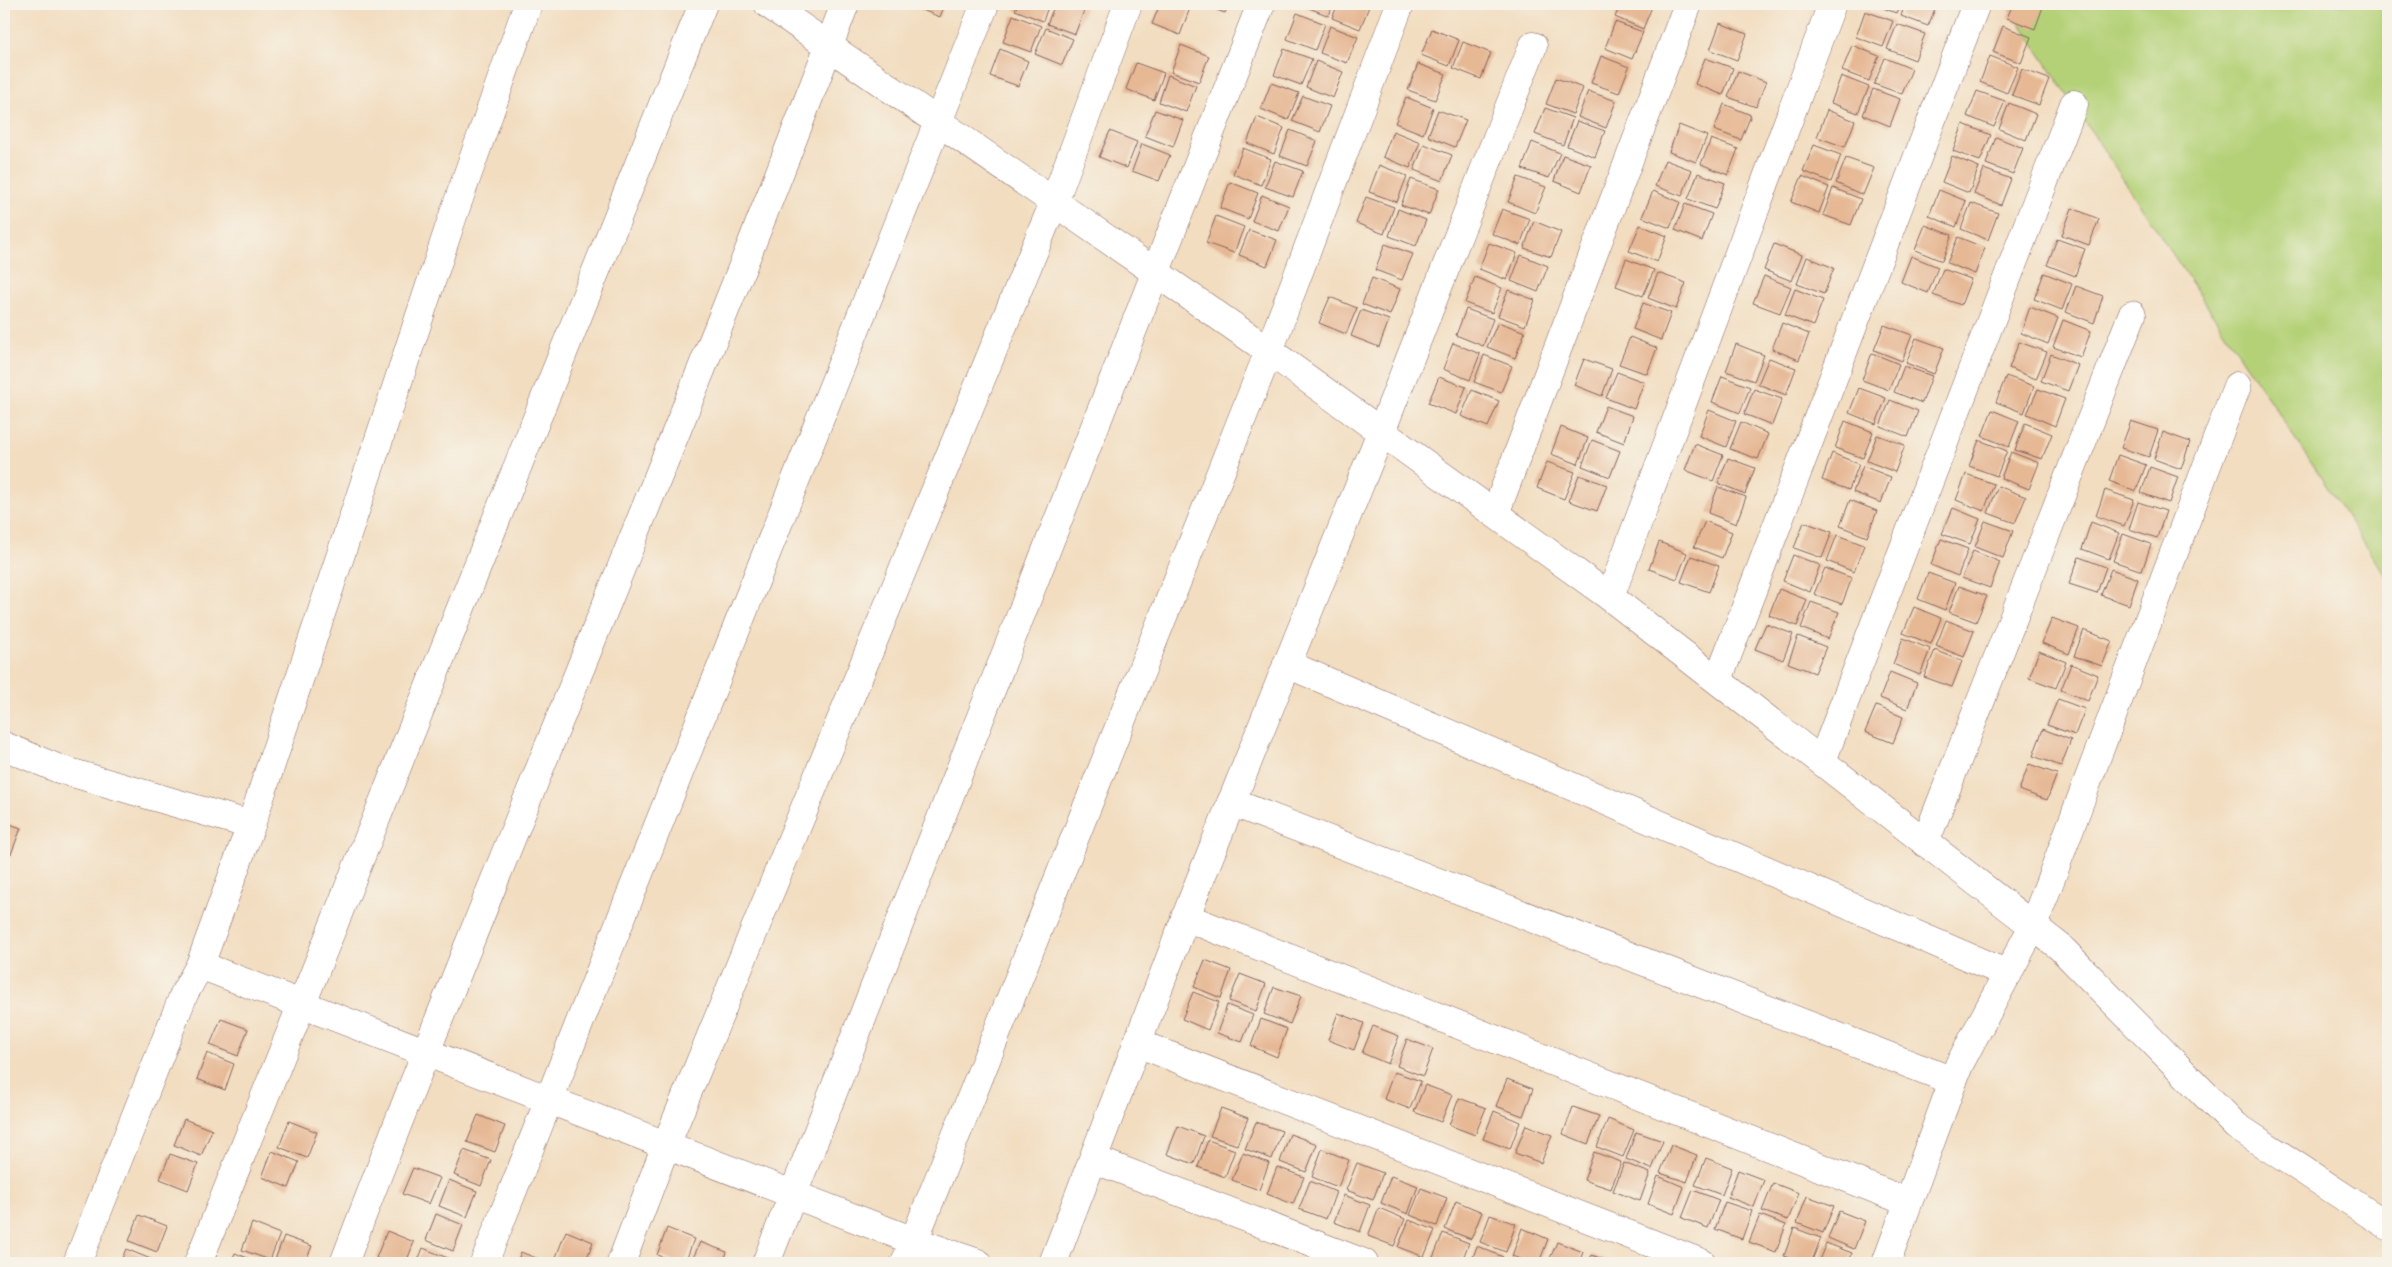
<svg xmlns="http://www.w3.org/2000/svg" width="2392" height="1267" viewBox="0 0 2392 1267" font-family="'EB Garamond',serif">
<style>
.green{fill:#b4d177;stroke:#7f7851}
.building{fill:#e6b894}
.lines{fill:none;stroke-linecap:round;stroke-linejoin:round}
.street-casing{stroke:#85625f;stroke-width:29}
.secondary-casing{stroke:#85625f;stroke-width:29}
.street{stroke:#fff;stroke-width:28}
.secondary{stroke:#fff;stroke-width:28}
</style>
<rect width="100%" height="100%" fill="#f7f3e8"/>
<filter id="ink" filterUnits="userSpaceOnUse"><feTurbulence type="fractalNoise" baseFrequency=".02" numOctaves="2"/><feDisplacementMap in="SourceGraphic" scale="10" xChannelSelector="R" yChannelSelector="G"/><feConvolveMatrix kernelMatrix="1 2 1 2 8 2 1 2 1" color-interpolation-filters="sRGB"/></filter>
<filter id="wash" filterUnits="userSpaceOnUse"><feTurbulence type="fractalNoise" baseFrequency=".0096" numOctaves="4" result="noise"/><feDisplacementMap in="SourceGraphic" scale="20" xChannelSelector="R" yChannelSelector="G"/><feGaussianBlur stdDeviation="1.12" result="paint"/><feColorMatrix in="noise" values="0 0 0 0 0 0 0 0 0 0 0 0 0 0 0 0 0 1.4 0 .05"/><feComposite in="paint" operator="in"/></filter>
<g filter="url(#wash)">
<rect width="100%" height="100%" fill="#f2ddc0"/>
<path class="green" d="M2007 4H2388V579Z"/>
<g id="blocks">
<g class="building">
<path d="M913 4H945L940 17 912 6Z"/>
<path d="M1018 4H1049L1043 21 1015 10Z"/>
<path d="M1055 4H1074L1085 8 1075 34 1047 24Z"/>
<path d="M1160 4H1178L1190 8 1180 35 1152 24Z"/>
<path d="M1201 4H1229L1225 13Z"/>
<path d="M1299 4H1333L1329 16Z"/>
<path d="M1338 4H1370L1360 29 1332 18Z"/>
<path d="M1621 4H1653L1643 29 1615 17Z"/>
<path d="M1873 4H1900L1896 13Z"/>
<path d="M1905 4H1937L1928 26 1901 16Z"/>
<path d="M2013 4H2044L2035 29 2007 18Z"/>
<path d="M1865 11 1893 21 1883 47 1856 37Z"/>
<path d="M1297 13 1325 24 1315 50 1287 39Z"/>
<path d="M1013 15 1041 26 1031 52 1003 42Z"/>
<path d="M1615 22 1643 32 1632 59 1605 48Z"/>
<path d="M1720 23 1747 34 1737 60 1710 50Z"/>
<path d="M1897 24 1925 34 1915 60 1887 49Z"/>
<path d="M1330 26 1358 37 1347 63 1320 53Z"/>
<path d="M2003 26 2031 37 2021 63 1993 52Z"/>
<path d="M1046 28 1073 39 1062 65 1035 54Z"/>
<path d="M1432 29 1459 40 1449 66 1421 55Z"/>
<path d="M1463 42 1491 53 1481 79 1453 68Z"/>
<path d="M1181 45 1209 56 1199 82 1171 72Z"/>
<path d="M1852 45 1879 56 1869 81 1842 71Z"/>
<path d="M1000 49 1028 61 1018 86 990 76Z"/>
<path d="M1284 49 1312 59 1301 85 1274 75Z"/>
<path d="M1601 56 1629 67 1619 93 1591 83Z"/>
<path d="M1990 56 2018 67 2007 93 1980 82Z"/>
<path d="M1705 58 1733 68 1723 95 1695 84Z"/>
<path d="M1885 58 1912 69 1902 94 1874 84Z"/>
<path d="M1316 61 1343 72 1333 98 1306 87Z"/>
<path d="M1136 63 1164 73 1154 100 1126 89Z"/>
<path d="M1418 64 1446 74 1435 100 1408 90Z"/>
<path d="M2022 69 2049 79 2039 105 2012 95Z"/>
<path d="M1738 71 1766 82 1756 107 1728 97Z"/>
<path d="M1168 75 1196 86 1186 112 1159 102Z"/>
<path d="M1841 76 1869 87 1858 113 1831 103Z"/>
<path d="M1556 78 1583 88 1573 114 1546 104Z"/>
<path d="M1271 83 1299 93 1288 120 1261 109Z"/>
<path d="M1873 89 1900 99 1890 126 1863 115Z"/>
<path d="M1588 91 1616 101 1606 128 1578 117Z"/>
<path d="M1977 91 2005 101 1994 127 1967 116Z"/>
<path d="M1303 96 1330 106 1320 132 1292 121Z"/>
<path d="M1406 97 1433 108 1423 134 1395 123Z"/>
<path d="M2009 103 2036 114 2026 140 1999 129Z"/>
<path d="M1724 104 1751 115 1741 140 1714 130Z"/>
<path d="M1545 108 1573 118 1563 145 1535 134Z"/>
<path d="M1155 110 1183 120 1173 147 1145 136Z"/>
<path d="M1438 110 1466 120 1455 147 1428 136Z"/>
<path d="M1827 110 1855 121 1845 147 1817 137Z"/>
<path d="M1257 117 1284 128 1274 154 1247 143Z"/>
<path d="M1577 121 1605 131 1595 157 1567 146Z"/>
<path d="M1963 124 1991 135 1980 161 1953 151Z"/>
<path d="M1679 125 1707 136 1696 162 1669 152Z"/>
<path d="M1290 130 1317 141 1307 166 1280 156Z"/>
<path d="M1110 131 1137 142 1127 168 1099 157Z"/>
<path d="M1393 131 1420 142 1410 168 1383 157Z"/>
<path d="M1996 137 2023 148 2013 174 1986 164Z"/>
<path d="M1711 139 1738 149 1728 175 1701 164Z"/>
<path d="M1532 142 1560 153 1549 178 1522 169Z"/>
<path d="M1142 144 1170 155 1159 181 1132 171Z"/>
<path d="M1424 144 1452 155 1442 181 1414 170Z"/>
<path d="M1814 145 1841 155 1831 182 1803 171Z"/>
<path d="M1243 148 1271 159 1261 185 1233 174Z"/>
<path d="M1563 155 1591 165 1581 192 1554 181Z"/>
<path d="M1952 156 1979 167 1969 193 1942 182Z"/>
<path d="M1846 158 1874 168 1863 195 1836 183Z"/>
<path d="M1665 160 1692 170 1682 196 1655 186Z"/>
<path d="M1275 161 1303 171 1293 197 1265 187Z"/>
<path d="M1379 165 1407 176 1397 202 1369 192Z"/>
<path d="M1984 169 2011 179 2001 205 1974 194Z"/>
<path d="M1698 173 1725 183 1715 209 1688 199Z"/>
<path d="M1802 176 1829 187 1819 213 1791 202Z"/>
<path d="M1518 177 1546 187 1535 213 1508 202Z"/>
<path d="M1411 179 1439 189 1429 215 1401 205Z"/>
<path d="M1230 182 1258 193 1248 219 1220 208Z"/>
<path d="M1833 188 1861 199 1851 225 1823 215Z"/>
<path d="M1939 190 1966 201 1956 227 1929 216Z"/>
<path d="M1653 191 1680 202 1670 228 1642 217Z"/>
<path d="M1262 195 1289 206 1279 231 1252 221Z"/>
<path d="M1366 197 1394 207 1384 234 1356 223Z"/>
<path d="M1971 203 1998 213 1988 240 1961 229Z"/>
<path d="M1685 204 1712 214 1702 241 1675 230Z"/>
<path d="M2072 208 2099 219 2089 245 2062 235Z"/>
<path d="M1398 209 1426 220 1416 246 1389 236Z"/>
<path d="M1502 209 1530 219 1520 245 1492 234Z"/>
<path d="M1216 216 1244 227 1234 253 1206 243Z"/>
<path d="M1534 221 1561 232 1551 257 1524 248Z"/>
<path d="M1640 225 1667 236 1657 262 1629 251Z"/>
<path d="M1925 225 1952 235 1942 261 1915 250Z"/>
<path d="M1249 230 1277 240 1267 266 1239 255Z"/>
<path d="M1958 237 1985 248 1975 274 1947 263Z"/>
<path d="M2057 239 2085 249 2075 276 2047 265Z"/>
<path d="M1489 243 1517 253 1507 280 1479 269Z"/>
<path d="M1385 244 1413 254 1402 280 1375 270Z"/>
<path d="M1774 244 1802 255 1792 281 1764 270Z"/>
<path d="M1521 255 1548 266 1538 292 1511 281Z"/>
<path d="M1911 256 1938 267 1928 293 1901 282Z"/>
<path d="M1807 257 1834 268 1824 294 1797 284Z"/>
<path d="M1626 259 1654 270 1643 296 1616 286Z"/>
<path d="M1943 269 1971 279 1961 305 1933 295Z"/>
<path d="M1658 273 1686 283 1676 309 1648 298Z"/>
<path d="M2044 273 2072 284 2062 310 2034 299Z"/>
<path d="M1764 276 1791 287 1780 313 1753 303Z"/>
<path d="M1475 277 1502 288 1492 313 1465 303Z"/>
<path d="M1372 278 1400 289 1390 315 1362 304Z"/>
<path d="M2076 286 2103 296 2094 323 2066 312Z"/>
<path d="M1795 289 1823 300 1813 326 1785 315Z"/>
<path d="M1508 290 1535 300 1525 326 1498 316Z"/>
<path d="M1330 297 1357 308 1346 334 1319 323Z"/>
<path d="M1643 303 1671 313 1661 340 1633 329Z"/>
<path d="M2030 307 2058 318 2048 344 2021 333Z"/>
<path d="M1466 309 1493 319 1483 346 1456 335Z"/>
<path d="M1361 310 1389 320 1379 347 1351 336Z"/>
<path d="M2063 320 2091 331 2081 357 2053 347Z"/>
<path d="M1498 322 1525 332 1515 358 1487 347Z"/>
<path d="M1782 323 1809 334 1799 360 1772 349Z"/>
<path d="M1884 325 1912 335 1902 361 1874 350Z"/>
<path d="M1630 337 1657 348 1647 374 1619 364Z"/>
<path d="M1916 338 1944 348 1934 374 1906 363Z"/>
<path d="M2019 342 2047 352 2036 379 2009 368Z"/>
<path d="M1453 343 1480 354 1470 380 1443 369Z"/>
<path d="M1736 344 1764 355 1754 381 1726 371Z"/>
<path d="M1872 353 1899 364 1889 390 1862 380Z"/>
<path d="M2051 354 2078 365 2068 391 2041 381Z"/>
<path d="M1484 355 1512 366 1501 392 1474 382Z"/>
<path d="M1769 358 1796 368 1786 395 1758 384Z"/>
<path d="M1584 359 1612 369 1602 396 1574 385Z"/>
<path d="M1904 366 1932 376 1922 403 1894 392Z"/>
<path d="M1617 372 1644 382 1634 409 1606 398Z"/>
<path d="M1722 376 1750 387 1740 413 1712 402Z"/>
<path d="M2006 376 2034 386 2024 413 1996 402Z"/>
<path d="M1439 377 1466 387 1456 414 1428 403Z"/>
<path d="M1859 388 1886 398 1876 424 1849 413Z"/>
<path d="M1754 389 1782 399 1772 425 1744 414Z"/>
<path d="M2038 389 2065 399 2055 426 2027 414Z"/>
<path d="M1472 390 1499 401 1488 427 1461 416Z"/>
<path d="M1890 400 1918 411 1908 437 1880 426Z"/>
<path d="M1606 406 1633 416 1624 443 1596 432Z"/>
<path d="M1709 410 1736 421 1726 447 1699 436Z"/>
<path d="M1992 410 2019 421 2009 447 1982 436Z"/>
<path d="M1845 421 1873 432 1863 458 1835 448Z"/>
<path d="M2131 421 2158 430 2149 457 2121 448Z"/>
<path d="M1741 422 1768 434 1758 459 1730 449Z"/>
<path d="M2025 423 2052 434 2042 459 2015 450Z"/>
<path d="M1561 427 1588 438 1578 464 1551 454Z"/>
<path d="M2163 432 2190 442 2181 469 2154 459Z"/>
<path d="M1877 435 1905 445 1895 472 1867 461Z"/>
<path d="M1592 440 1620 451 1610 477 1582 466Z"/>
<path d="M1979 440 2007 451 1997 476 1969 466Z"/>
<path d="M1695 444 1723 455 1713 481 1685 470Z"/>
<path d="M2011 452 2039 463 2029 489 2001 478Z"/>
<path d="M1832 453 1859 464 1849 490 1822 480Z"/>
<path d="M2118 455 2146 465 2136 491 2109 481Z"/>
<path d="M1728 458 1755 468 1745 494 1718 483Z"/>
<path d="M1547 462 1575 472 1564 499 1537 488Z"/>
<path d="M1863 466 1891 477 1881 503 1853 492Z"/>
<path d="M2150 467 2178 477 2169 503 2141 493Z"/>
<path d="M1966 474 1994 484 1984 511 1956 500Z"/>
<path d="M1579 475 1607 485 1597 511 1569 501Z"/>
<path d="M1998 486 2026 497 2015 523 1988 513Z"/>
<path d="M1718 487 1746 497 1736 524 1708 513Z"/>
<path d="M2105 490 2134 500 2124 526 2096 516Z"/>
<path d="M1850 500 1877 511 1867 537 1840 526Z"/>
<path d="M2138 502 2166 511 2157 538 2129 529Z"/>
<path d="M1953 508 1980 519 1970 544 1942 534Z"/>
<path d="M1705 521 1732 532 1722 558 1694 547Z"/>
<path d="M1985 521 2013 531 2003 558 1975 547Z"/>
<path d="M1804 522 1832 532 1822 558 1794 548Z"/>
<path d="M2091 522 2119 533 2109 559 2082 549Z"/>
<path d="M2123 534 2151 544 2142 571 2113 561Z"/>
<path d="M1837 535 1864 545 1854 572 1827 561Z"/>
<path d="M1941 539 1968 549 1958 576 1931 565Z"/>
<path d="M1659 542 1687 553 1677 579 1649 569Z"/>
<path d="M1973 551 2000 562 1990 588 1962 578Z"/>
<path d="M1793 555 1820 565 1810 592 1783 581Z"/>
<path d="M1691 556 1719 566 1709 592 1681 582Z"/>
<path d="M2079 557 2106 567 2097 593 2069 584Z"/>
<path d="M1825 568 1852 578 1842 604 1814 594Z"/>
<path d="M2111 569 2138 579 2129 605 2101 595Z"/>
<path d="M1928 573 1955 583 1945 610 1918 599Z"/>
<path d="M1959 586 1987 596 1976 622 1949 612Z"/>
<path d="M1779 589 1807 600 1797 626 1769 615Z"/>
<path d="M1811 602 1839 612 1828 639 1801 628Z"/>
<path d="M1914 607 1941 618 1931 644 1903 633Z"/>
<path d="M2052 618 2079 628 2069 654 2042 643Z"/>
<path d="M1946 620 1974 631 1964 657 1936 646Z"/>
<path d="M1766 624 1793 634 1783 660 1755 649Z"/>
<path d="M2084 630 2112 641 2102 666 2074 656Z"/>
<path d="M1798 636 1826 647 1815 673 1788 663Z"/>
<path d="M1903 638 1930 649 1920 675 1893 664Z"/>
<path d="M1935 650 1962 661 1952 687 1924 677Z"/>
<path d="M2039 651 2066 662 2056 688 2029 678Z"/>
<path d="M2071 664 2098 675 2088 701 2061 690Z"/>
<path d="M1890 672 1917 683 1907 709 1880 698Z"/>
<path d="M2058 699 2085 709 2075 735 2047 725Z"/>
<path d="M1876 706 1903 717 1893 743 1865 732Z"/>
<path d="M2043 729 2071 740 2061 766 2033 756Z"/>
<path d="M2029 764 2057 774 2047 800 2019 790Z"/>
<path d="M4 822 21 828 11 854 4 852Z"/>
<path d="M4 860 8 862 4 873Z"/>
<path d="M1205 960 1231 970 1221 998 1194 987Z"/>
<path d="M1240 974 1266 984 1256 1011 1229 1001Z"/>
<path d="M1274 987 1301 996 1290 1024 1264 1014Z"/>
<path d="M1193 992 1219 1002 1208 1030 1182 1019Z"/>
<path d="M1227 1005 1253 1015 1242 1042 1217 1033Z"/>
<path d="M1338 1013 1364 1023 1354 1050 1328 1040Z"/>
<path d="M221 1019 248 1029 238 1056 210 1045Z"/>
<path d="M1261 1019 1287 1029 1277 1057 1251 1046Z"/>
<path d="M1373 1026 1399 1036 1388 1064 1362 1053Z"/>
<path d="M1407 1039 1433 1049 1423 1076 1397 1066Z"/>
<path d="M207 1053 234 1064 225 1090 197 1079Z"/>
<path d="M1394 1072 1421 1081 1410 1109 1384 1099Z"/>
<path d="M1507 1079 1533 1089 1523 1116 1496 1106Z"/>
<path d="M1425 1085 1452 1095 1441 1122 1414 1112Z"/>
<path d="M1459 1098 1486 1108 1475 1135 1449 1125Z"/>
<path d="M1573 1107 1599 1116 1588 1144 1563 1134Z"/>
<path d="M1221 1108 1248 1118 1237 1145 1210 1136Z"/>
<path d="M1494 1111 1520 1122 1510 1149 1483 1139Z"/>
<path d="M478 1115 505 1126 495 1152 467 1142Z"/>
<path d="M184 1119 212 1130 201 1156 174 1145Z"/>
<path d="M1608 1119 1634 1130 1623 1157 1597 1147Z"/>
<path d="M289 1121 317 1132 307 1158 279 1147Z"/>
<path d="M1256 1122 1282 1131 1272 1159 1245 1149Z"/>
<path d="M1526 1125 1552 1135 1541 1163 1515 1153Z"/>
<path d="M1178 1126 1204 1136 1194 1164 1167 1154Z"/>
<path d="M1636 1132 1663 1141 1652 1169 1626 1159Z"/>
<path d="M1290 1134 1317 1144 1306 1172 1280 1162Z"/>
<path d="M1208 1140 1235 1150 1225 1177 1198 1167Z"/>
<path d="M1671 1145 1697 1155 1687 1182 1660 1173Z"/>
<path d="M1322 1149 1349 1160 1338 1187 1312 1177Z"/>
<path d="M464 1150 491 1160 481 1186 454 1175Z"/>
<path d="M272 1151 299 1162 289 1188 262 1177Z"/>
<path d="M1594 1152 1621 1162 1611 1189 1584 1180Z"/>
<path d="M1243 1153 1269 1163 1259 1190 1232 1180Z"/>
<path d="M170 1154 198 1164 188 1190 160 1179Z"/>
<path d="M1706 1158 1732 1168 1722 1195 1695 1185Z"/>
<path d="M1357 1163 1383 1173 1373 1200 1346 1190Z"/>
<path d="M1624 1163 1650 1173 1640 1201 1613 1191Z"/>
<path d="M1277 1167 1304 1177 1293 1204 1267 1194Z"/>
<path d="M413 1168 440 1178 429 1204 402 1194Z"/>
<path d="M1738 1170 1764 1180 1754 1207 1728 1197Z"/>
<path d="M1391 1176 1418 1186 1408 1214 1381 1203Z"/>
<path d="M1658 1176 1684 1187 1674 1214 1648 1204Z"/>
<path d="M449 1180 477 1191 467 1217 439 1206Z"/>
<path d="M1310 1181 1336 1192 1326 1219 1299 1209Z"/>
<path d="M1773 1183 1799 1193 1788 1220 1762 1211Z"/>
<path d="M1421 1188 1447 1198 1437 1226 1410 1215Z"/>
<path d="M1693 1190 1719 1200 1708 1228 1682 1218Z"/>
<path d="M1344 1195 1370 1205 1360 1232 1334 1222Z"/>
<path d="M1807 1196 1834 1206 1823 1233 1797 1223Z"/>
<path d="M1456 1201 1482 1212 1471 1239 1445 1229Z"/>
<path d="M1725 1202 1752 1211 1742 1239 1715 1229Z"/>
<path d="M1379 1208 1405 1219 1394 1246 1368 1236Z"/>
<path d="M1839 1211 1865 1221 1854 1249 1828 1238Z"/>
<path d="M436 1214 463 1225 453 1251 426 1240Z"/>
<path d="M139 1215 167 1226 157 1252 129 1241Z"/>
<path d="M1490 1215 1516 1224 1506 1252 1480 1242Z"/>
<path d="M1760 1215 1786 1225 1776 1252 1749 1242Z"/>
<path d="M1409 1220 1435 1230 1424 1257 1398 1247Z"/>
<path d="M252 1223 280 1234 270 1260 242 1250Z"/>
<path d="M667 1228 694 1239 685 1263H679L657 1255Z"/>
<path d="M1522 1228 1548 1239 1539 1263H1531L1512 1256Z"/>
<path d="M1794 1228 1821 1238 1811 1263H1803L1784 1256Z"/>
<path d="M387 1231 414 1242 406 1263H392L376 1258Z"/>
<path d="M566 1231 593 1242 585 1263H572L556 1257Z"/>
<path d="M1443 1233 1469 1243 1461 1263H1440L1432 1260Z"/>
<path d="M284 1236 312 1246 305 1263 274 1262Z"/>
<path d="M700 1242 727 1252 723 1263H691Z"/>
<path d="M1557 1242 1583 1252 1579 1263H1548Z"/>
<path d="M1826 1243 1852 1253 1849 1263H1818Z"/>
<path d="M1477 1246 1503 1257 1501 1263H1471Z"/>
<path d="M423 1248 450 1259 449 1263H417Z"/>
<path d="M126 1249 153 1260 152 1263H120Z"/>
<path d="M521 1252 548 1263H517Z"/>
<path d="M235 1253 260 1263H231Z"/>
<path d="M1592 1255 1613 1263H1588Z"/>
</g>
</g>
</g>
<g filter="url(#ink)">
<use href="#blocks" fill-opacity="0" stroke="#85625f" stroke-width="1"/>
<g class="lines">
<g class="street-casing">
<g id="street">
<path d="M768 4 1269 351 1610 597 2060 947 2236 1126 2388 1226"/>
<path d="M1495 514 1688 4"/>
<path d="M1610 597 1832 4"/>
<path d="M1287 664 2008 974"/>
<path d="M1718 680 1976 4"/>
<path d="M4 746 59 769 251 825"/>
<path d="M1822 761 2074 104"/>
<path d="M1231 802 1953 1081"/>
<path d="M1925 843 2132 315"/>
<path d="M1185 917 1908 1202"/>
<path d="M200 965 914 1241 978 1263"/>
<path d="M1137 1043 1702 1263"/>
<path d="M1093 1159 1364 1263"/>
<path d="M198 1263 703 4"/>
<path d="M344 1263C505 841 684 426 845 4"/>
<path d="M484 1263 985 4"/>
<path d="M621 1263 666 1145 1054 202 1128 4"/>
<path d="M766 1263 1261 4"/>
<path d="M905 1263 1269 351 1400 4"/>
<path d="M1053 1263 1198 885 1381 432 1533 46"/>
<path d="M1886 1263 1959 1065 2033 926 2237 386"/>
</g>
</g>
<g class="secondary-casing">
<path id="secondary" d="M77 1263 184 994 200 965 251 825 454 213 528 4"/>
</g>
<use href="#street" class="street"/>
<use href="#secondary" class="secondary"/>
</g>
</g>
<rect width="2392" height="1267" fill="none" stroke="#f7f3e8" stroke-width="20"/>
</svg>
